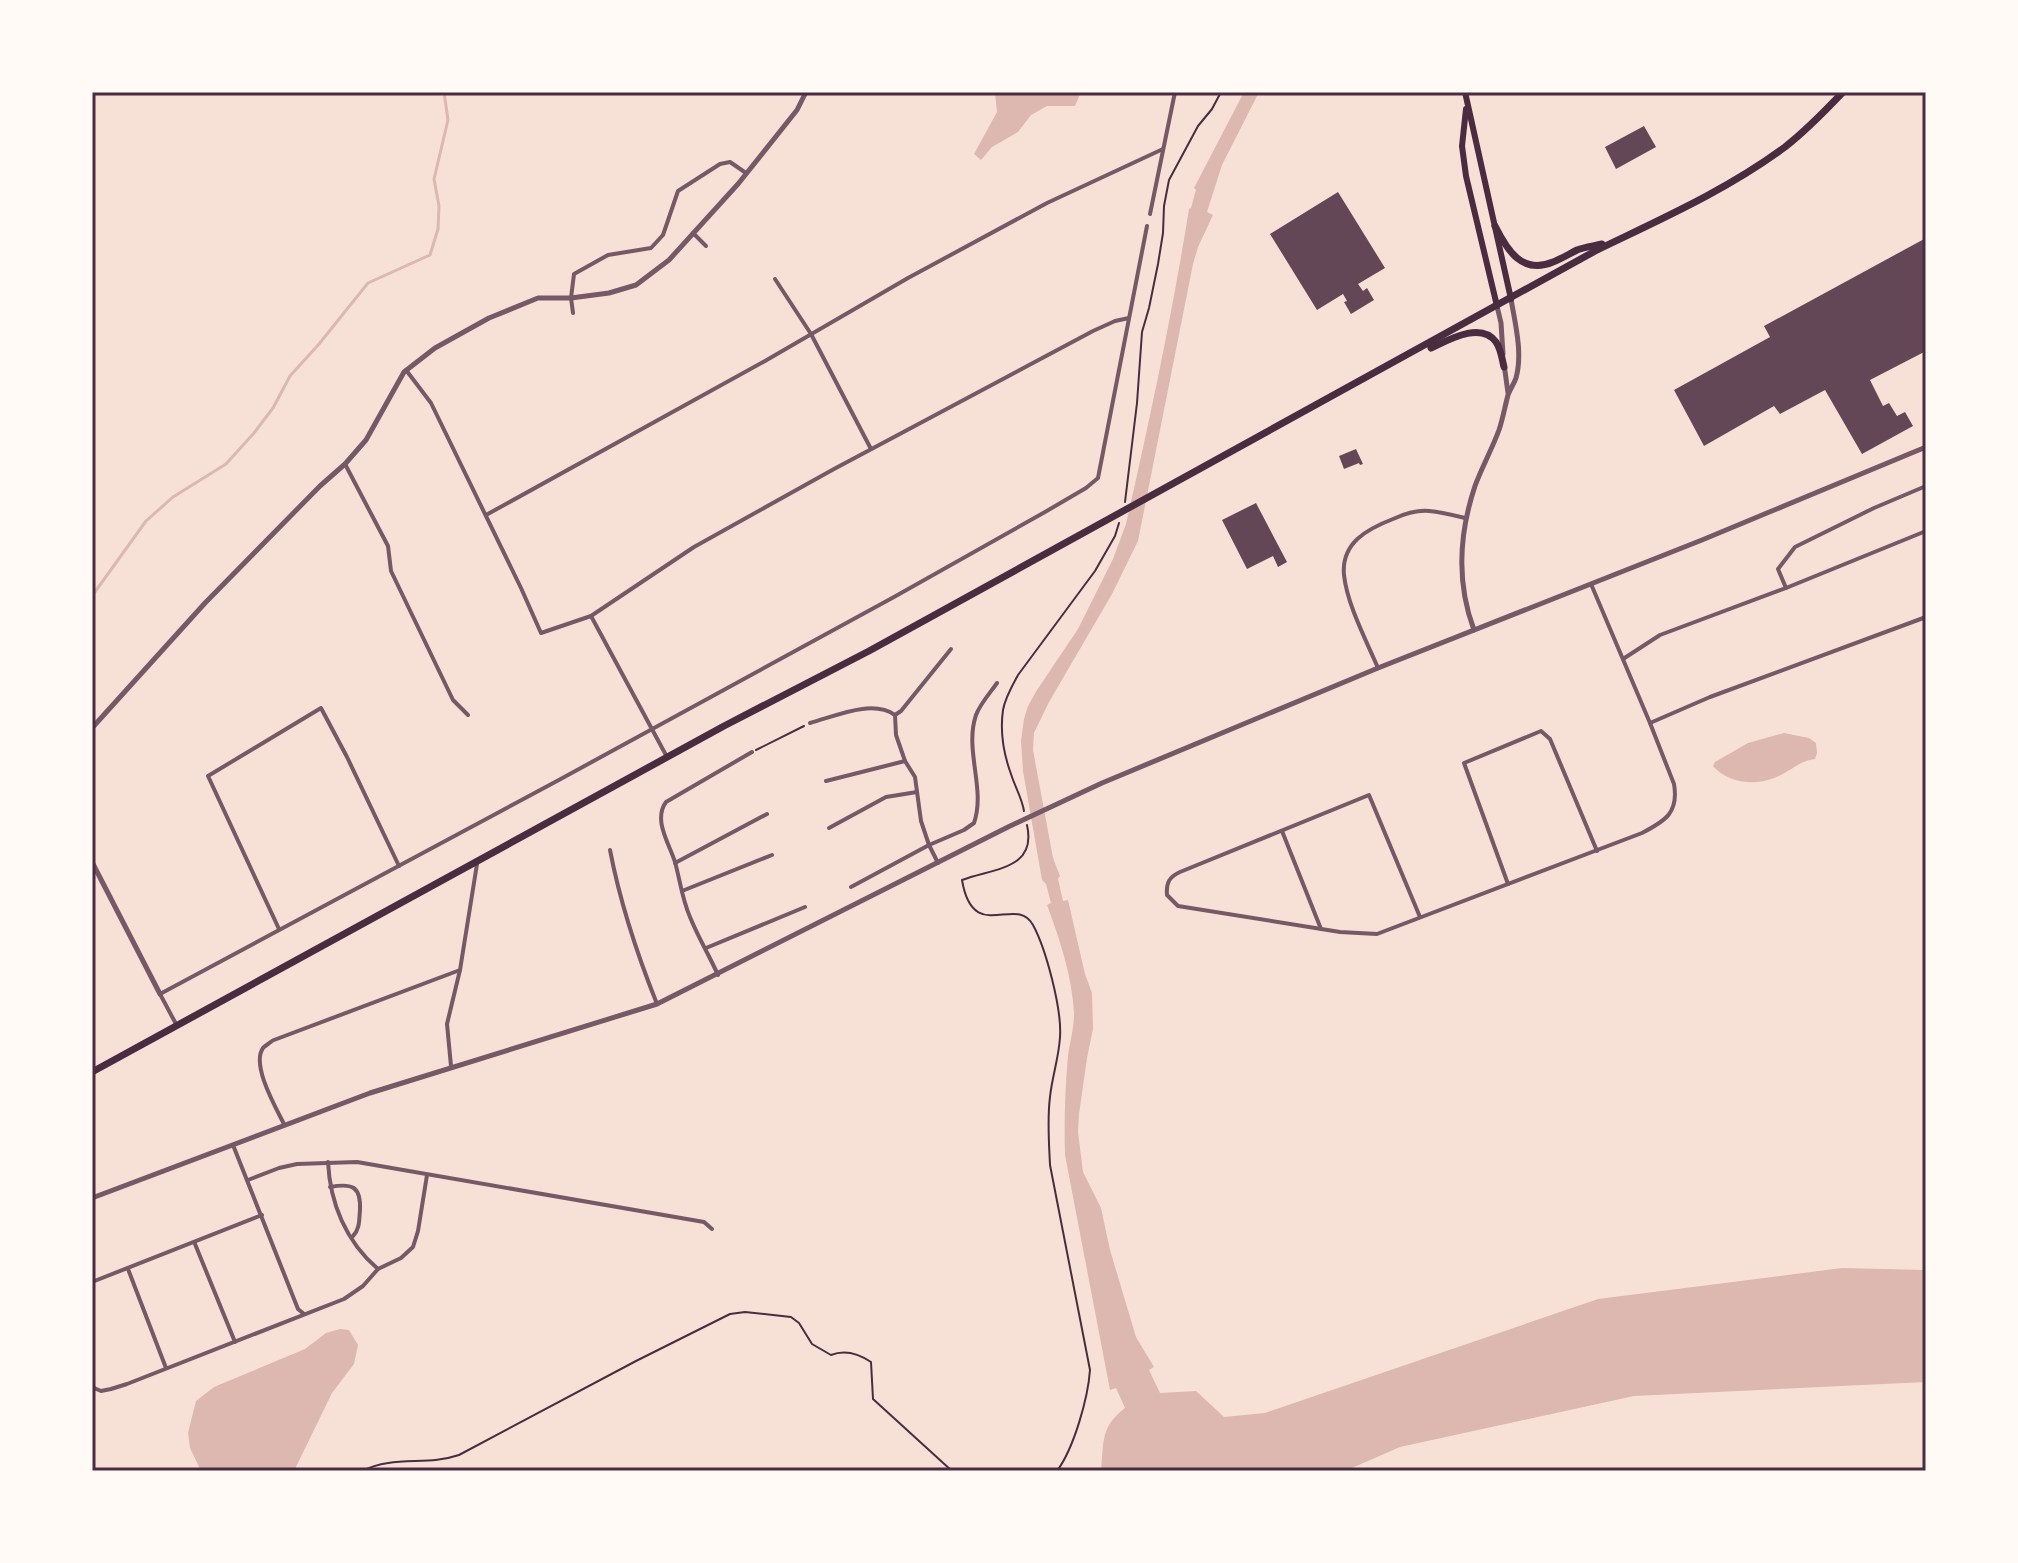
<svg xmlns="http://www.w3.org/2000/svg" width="2018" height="1563" viewBox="0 0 2018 1563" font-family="'Noto Serif',serif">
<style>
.water{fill:#dcb8b0}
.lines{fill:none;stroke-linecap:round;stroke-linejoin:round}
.stream{stroke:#dcb8b0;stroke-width:3}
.building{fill:#644757}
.path{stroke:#4a2c40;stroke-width:2}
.minor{stroke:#755966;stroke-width:4}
.tertiary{stroke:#755966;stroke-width:5}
.secondary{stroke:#4a2c40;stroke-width:6}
.primary{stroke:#4a2c40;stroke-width:7}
.neatline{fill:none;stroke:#4a2c40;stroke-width:3}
</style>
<rect width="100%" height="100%" fill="#f7e1d7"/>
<g class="water">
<path d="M995 92H1081L1075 106H1047L1031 115 1018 132 992 147 981 160 974 154 997 112Z"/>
<path d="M1244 92H1259L1222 165 1207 212 1213 215 1198 247 1193 264 1138 541 1112 594 1049 702 1034 733 1033 750 1053 858 1060 876 1058 879 1063 901 1068 900 1085 974 1092 993 1093 1029 1087 1058 1079 1114 1078 1132 1083 1172 1101 1208 1110 1250 1136 1337 1154 1367 1149 1370 1160 1393 1196 1391 1224 1417 1265 1413 1598 1299 1842 1268 1926 1270V1382L1634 1396 1400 1447 1345 1471H1101C1104 1442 1100 1427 1125 1408L1116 1388 1110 1390 1065 1155C1064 1122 1065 1089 1068 1056 1070 1042 1074 1028 1074 1013 1072 976 1060 940 1047 905L1051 903 1046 884 1042 880 1023 771 1021 741 1024 719 1028 706 1037 690 1078 629 1113 559 1126 524C1150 419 1172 315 1189 209L1191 208 1196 190 1194 188Z"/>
<path d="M1784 733 1809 738 1816 743 1817 753 1815 759C1798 761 1789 773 1774 778 1754 786 1728 783 1713 766L1715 762 1748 743Z"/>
<path d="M340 1329 349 1330 358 1345 354 1364 332 1393 294 1471H201L190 1448 188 1433 196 1401 214 1387 305 1349 326 1333Z"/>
</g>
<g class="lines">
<path class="stream" d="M92 596 146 521 173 497 226 464 254 433 273 408 290 376 319 344 368 283 430 255 438 229 439 206 434 179 448 120 444 92"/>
</g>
<g class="building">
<path d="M1644 126 1656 147 1616 169 1605 147Z"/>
<path d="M1338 192 1385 268 1358 284 1363 291 1367 288 1374 300 1351 314 1344 302 1347 301 1343 294 1317 310 1270 234Z"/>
<path d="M1926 238V351L1870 380 1883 406 1889 403 1897 416 1905 412 1913 426 1862 454 1825 390 1780 414 1774 406 1704 446 1674 390 1770 337 1764 326Z"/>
<path d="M1356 449 1363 464 1360 465 1359 463 1344 469 1339 456Z"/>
<path d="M1256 503 1287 562 1278 567 1273 556 1247 569 1222 520Z"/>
</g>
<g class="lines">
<g class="path">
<path d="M1125 502 1137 403 1142 332 1149 308 1158 264 1163 233 1164 206 1169 180 1198 126 1212 109 1221 92"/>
<path d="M756 750 804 726"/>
<path d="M1024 811C1022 798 1015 787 1011 774 1004 755 1000 731 1003 710 1005 698 1012 686 1018 675L1095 571 1115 536 1119 523"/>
<path d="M1027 825C1037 870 993 868 962 880 973 945 1016 894 1033 925 1046 949 1062 1009 1060 1037 1059 1057 1052 1077 1050 1097 1047 1120 1049 1142 1050 1165L1090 1370C1088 1398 1074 1448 1057 1471"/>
<path d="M362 1471C393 1455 427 1466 459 1455L636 1361 730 1314 745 1312 791 1317 799 1323 812 1344 831 1355C846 1349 859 1354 871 1362L873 1399 952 1471"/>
</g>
<g class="minor">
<path d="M1150 214 1175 92"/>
<path d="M693 233 706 246"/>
<path d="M775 279 811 334 871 449"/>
<path d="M573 313 571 298 574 274 608 255 651 248 663 235 678 191 720 164 730 162 746 173"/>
<path d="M406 370 431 403 521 588 541 633 591 616 694 547 834 469 1093 331 1115 321 1129 318"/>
<path d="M345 464 388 546 391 571 453 700 468 715"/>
<path d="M486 515 765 361 908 278 1047 203 1163 149"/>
<path d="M1786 588 1778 569 1795 547 1874 508 1926 486"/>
<path d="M591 616 667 757"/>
<path d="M1623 659 1660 635 1786 588 1926 531"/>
<path d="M1378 668C1366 640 1347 604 1344 575 1341 543 1367 529 1393 519 1404 514 1416 510 1429 511 1441 512 1453 515 1465 518"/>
<path d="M895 715 901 711 951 649"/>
<path d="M810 723C836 716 872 699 895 715L896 735 905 761 915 777 921 821 929 845 938 863"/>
<path d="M1650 723 1710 697 1926 617"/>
<path d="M826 781 905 761"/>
<path d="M829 828 886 797 917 792"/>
<path d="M1282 831 1321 929"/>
<path d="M610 850C620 902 637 954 657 1004"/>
<path d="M675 863 767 814"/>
<path d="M1508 884 1464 763 1541 731 1550 739 1597 851"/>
<path d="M851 887 929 845 964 830 974 823C986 789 964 750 976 715 980 704 990 693 997 683"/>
<path d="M682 891 772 855"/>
<path d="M1420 917 1369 795 1180 872C1169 877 1166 883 1167 895L1178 906 1340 932 1377 934 1642 833C1665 821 1679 813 1674 784L1650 723 1591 584"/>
<path d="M279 929 208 776 321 708 347 757 399 866"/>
<path d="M706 948 805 907"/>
<path d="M718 975C709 955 698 937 690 917 682 899 680 880 675 862 669 843 653 820 666 802L752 752"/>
<path d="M176 1024 160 994 557 781 894 597 1045 512 1086 488 1098 478 1147 226"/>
<path d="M451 1066 447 1024 460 970 477 864"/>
<path d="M284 1124C276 1108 251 1065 263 1048 264 1047 273 1040 274 1040L460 970"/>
<path d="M233 1145 298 1309 304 1314"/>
<path d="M328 1162C330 1203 346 1242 378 1269"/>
<path d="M248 1180 279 1168 297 1164 357 1162 704 1222 712 1229"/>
<path d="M330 1187C352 1183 361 1186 360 1210 359 1220 360 1229 353 1236"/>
<path d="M195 1244 235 1342"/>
<path d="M128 1269 166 1368"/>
<path d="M92 1282 262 1215"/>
<path d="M92 1384 94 1388 101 1391 111 1389 127 1384 344 1299 363 1286 378 1269 401 1258 413 1247 418 1231 427 1175"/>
</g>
<g class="tertiary">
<path d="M1497 306 1501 323 1503 354"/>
<path d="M1504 364 1508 393"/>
<path d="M1474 630C1456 582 1459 534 1475 486 1482 467 1492 449 1499 430 1503 418 1505 406 1508 395 1510 389 1514 384 1516 378 1523 353 1515 323 1511 299"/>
<path d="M92 728 205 603 320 486 345 464 366 440 404 372 435 348 489 318 538 298H571L609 293 636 285 669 260 738 184 797 110 806 92"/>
<path d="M92 862 160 994"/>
<path d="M92 1198 370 1093 657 1004 1008 827 1102 783 1378 668 1702 540 1926 447"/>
</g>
<g class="secondary">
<path d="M1465 92 1511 299"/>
<path d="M1466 109 1462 146 1466 176 1497 306"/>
</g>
<g class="primary">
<path d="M1495 226C1507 250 1522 275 1553 262 1561 259 1569 254 1577 250 1585 247 1594 246 1602 244"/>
<path d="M1431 348C1448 340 1481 321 1496 342 1501 349 1502 359 1504 367"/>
<path d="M92 1072 724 726 869 651 1597 250C1661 219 1727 190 1785 147 1804 132 1826 110 1843 92"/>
</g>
</g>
<rect width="2018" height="1563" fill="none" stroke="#fffaf5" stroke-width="188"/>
<rect x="94" y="94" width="1830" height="1375" class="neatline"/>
</svg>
